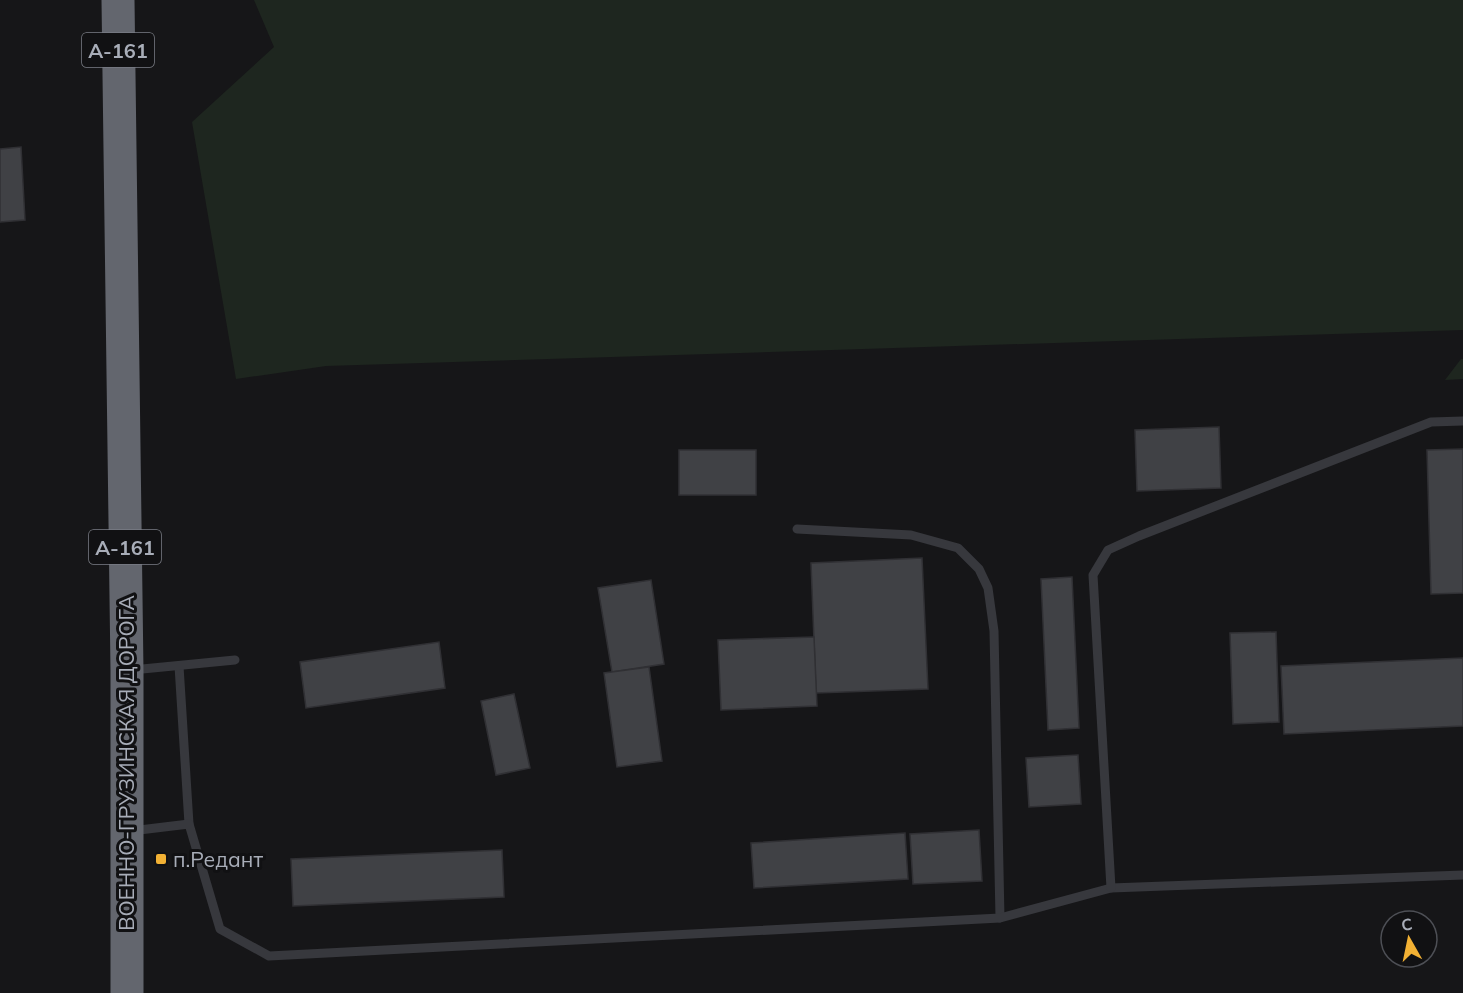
<svg xmlns="http://www.w3.org/2000/svg" width="1463" height="993" viewBox="0 0 1463 993" font-family="Mulish,sans-serif">
<style>
.green{fill:#1e261f}
.building{fill:#404145;stroke:#303034;stroke-width:1.5}
.lines{fill:none;stroke-linecap:round;stroke-linejoin:round}
.lane{stroke:#37383d;stroke-width:9}
.highway{stroke:#63666e;stroke-width:33}
.poi-dot{fill:#f2b134;stroke:#111113;stroke-width:2}
.labels{text-anchor:middle;dominant-baseline:central;stroke-width:6;stroke-linejoin:round;paint-order:stroke}
.shield{fill:#111113;stroke:#7b7e86;stroke-width:1.5}
.shield-label{font-size:20px;font-weight:bold;fill:#a8adb8}
.street-label{font-size:21px;fill:#a8adb8;stroke:#111113}
.poi-label{font-size:21px;fill:#a8adb8;stroke:#111113;text-anchor:start}
</style>
<rect width="100%" height="100%" fill="#161618"/>
<g class="green">
<path d="M254 0H1463V330L326 366 236 379 192 122 274 47Z"/>
<path d="M1461 359H1463V379L1445 380Z"/>
</g>
<g class="building">
<path d="M21 147 25 220 0 222V149Z"/>
<path d="M1219 427 1221 488 1137 491 1135 430Z"/>
<path d="M1463 449V593L1431 594 1427 450Z"/>
<rect x="679" y="450" width="77" height="45"/>
<path d="M922 558 928 689 816 693 811 563Z"/>
<path d="M1072 577 1079 728 1048 730 1041 579Z"/>
<path d="M651 580 664 664 612 672 598 588Z"/>
<path d="M1276 632 1279 722 1233 724 1230 633Z"/>
<path d="M814 637 817 706 721 710 718 640Z"/>
<path d="M439 642 445 688 306 708 300 662Z"/>
<path d="M1463 658V726L1284 734 1281 666Z"/>
<path d="M649 667 662 761 617 767 604 673Z"/>
<path d="M514 694 530 768 496 775 481 701Z"/>
<path d="M1078 755 1081 804 1029 807 1026 758Z"/>
<path d="M979 830 982 881 913 884 910 834Z"/>
<path d="M905 833 908 879 754 888 751 843Z"/>
<path d="M502 850 504 897 293 906 291 859Z"/>
</g>
<g class="lines">
<g class="lane">
<path d="M797 529 911 535 958 548 979 569 988 588 994 631 1000 918"/>
<path d="M179 666 189 824"/>
<path d="M132 670 235 660"/>
<path d="M131 831 189 824 220 929 269 956 1000 918 1111 888 1463 875"/>
<path d="M1111 888 1093 575 1108 550 1139 536 1431 422 1463 421"/>
</g>
<path class="highway" d="M118 0 127 671V993"/>
</g>
<rect class="poi-dot" x="155" y="853" width="12" height="12" rx="3"/>
<g class="labels">
<g class="shield">
<rect x="82" y="33" width="72" height="34" rx="4.5"/>
<rect x="89" y="530" width="72" height="34" rx="4.5"/>
</g>
<g class="shield-label">
<text x="118" y="50">А-161</text>
<text x="125" y="547">А-161</text>
</g>
<g class="street-label">
<text transform="translate(126 763) rotate(-90)">ВОЕННО-ГРУЗИНСКАЯ ДОРОГА</text>
</g>
<g class="poi-label">
<text x="173" y="859">п.Редант</text>
</g>
</g>
<g transform="translate(1409 939) rotate(351)"><circle r="28" fill="#111113" stroke="#4d4f55" stroke-width="1.5"/>
<path d="M0-4.5L10 22L0 15L-10 22Z" fill="#f2b134"/>
<text y="-9" font-size="16" font-weight="bold" text-anchor="middle" fill="#a8adb8">С</text>
</g>
</svg>
